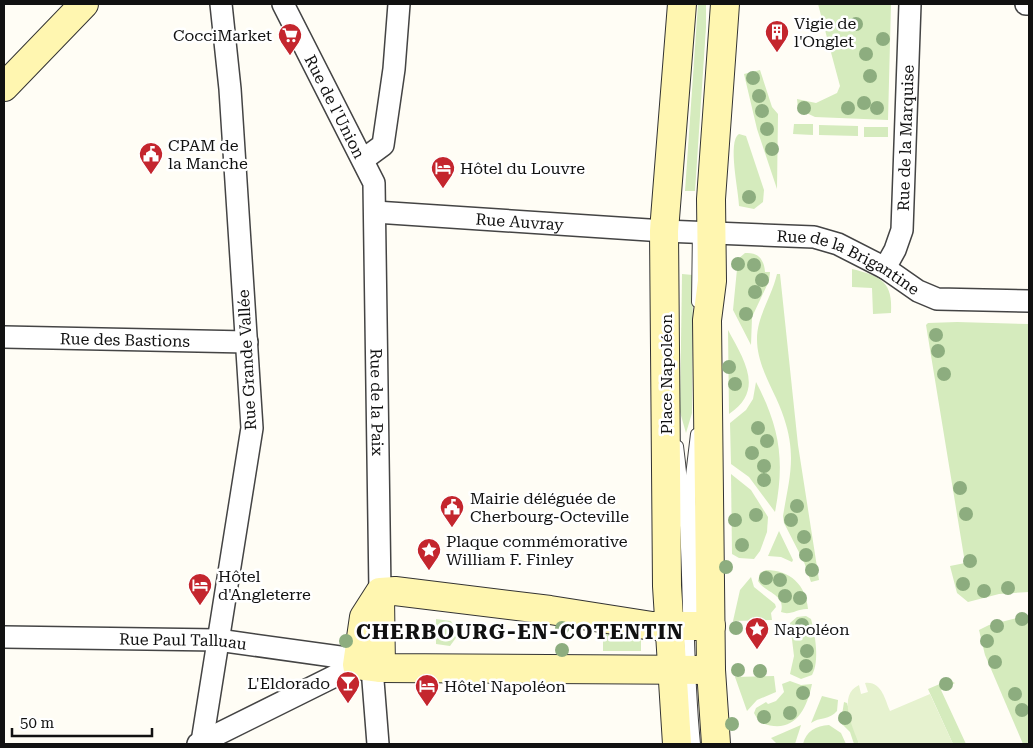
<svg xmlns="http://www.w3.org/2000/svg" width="1033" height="748" viewBox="0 0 1033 748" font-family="'Roboto Serif',serif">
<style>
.green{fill:#d5ebbd}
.pitch{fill:#e6f2cf}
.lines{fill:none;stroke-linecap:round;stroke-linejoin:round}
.lane-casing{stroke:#444;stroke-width:12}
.street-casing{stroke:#444;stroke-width:24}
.secondary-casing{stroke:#333;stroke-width:30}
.lane{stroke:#fff;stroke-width:10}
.street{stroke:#fff;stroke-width:21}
.secondary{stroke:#fff6b0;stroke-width:28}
.tree{fill:#8dad7f}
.labels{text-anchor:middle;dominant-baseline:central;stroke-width:5;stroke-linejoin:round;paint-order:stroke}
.poi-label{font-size:16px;fill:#111;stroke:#fff;text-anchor:start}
.street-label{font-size:16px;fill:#111;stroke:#fff}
.district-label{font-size:21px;font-weight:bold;letter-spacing:1px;fill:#111;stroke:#fff}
</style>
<rect width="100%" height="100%" fill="#fffdf5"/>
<g class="green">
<path d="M698 4H706V27L695 191H685Z"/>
<path d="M818 4H891L888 120 815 117 798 109 797 99 816 103 837 93 840 86Z"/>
<path d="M760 70 772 107 778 114 777 189 757 129 744 74Z"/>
<path d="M794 124H813V135L793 134Z"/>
<path d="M819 125 858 126V136L819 135Z"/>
<rect x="864" y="127" width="24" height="10"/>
<path d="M739 134 746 136 764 190 763 202 754 209 739 206C739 192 727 141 739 134Z"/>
<path d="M745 253C758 252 764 259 765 272H770L769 281 752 317 751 345 733 310 738 259Z"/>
<path d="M852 269C881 276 893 282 891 313L873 314 872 288 852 287Z"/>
<path d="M682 274 693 275 692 413 686 433 680 412Z"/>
<path d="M777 274H780L798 445 819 580 811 582 804 562 784 523 783 516C789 479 797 457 784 418 776 392 757 368 757 339 757 316 772 296 777 274Z"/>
<path d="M957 322 1029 324V592L999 594 968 602 957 593 950 566 965 563 926 325 928 323Z"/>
<path d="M728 330C744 360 765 390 729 414Z"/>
<path d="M756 382C780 428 785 461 775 512L749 477 731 464 730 423 746 410 753 399Z"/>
<path d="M731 474 751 490 768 517 767 532 760 551 754 559 739 558 732 554Z"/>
<path d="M779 531 793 560 792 562 781 557 768 556Z"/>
<path d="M766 570C790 570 806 585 808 609 798 608 791 616 781 612 786 594 765 593 758 581L760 573Z"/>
<path d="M751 577 754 587 775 604 776 607 771 613 772 620 733 621 740 590Z"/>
<path d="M1029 615V744H1023L985 655 979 630 989 625Z"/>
<path d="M806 616 811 619C815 634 820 661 812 675L801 679 790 674 794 656 790 623 797 617Z"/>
<path d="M436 619 451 621 458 635 450 646 436 644Z"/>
<path d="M603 630 641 635V651H603Z"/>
<path d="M774 676 776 692 757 700 747 711 735 677Z"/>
<path d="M949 680 955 683 941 690 966 744H953L928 689Z"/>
<path d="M790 681 801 685 812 684C806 713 792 736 759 722L754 713 756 708 766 702 768 704 776 701 784 692 782 684Z"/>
<path d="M822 696 838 700 837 711C830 720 819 717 811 723Z"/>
<path d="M844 702 847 703 859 744H854L850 732 838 720 842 715Z"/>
<path d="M801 725 795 744H777L771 738Z"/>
<path d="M829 725 841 733 846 744H803C806 731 816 726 829 725Z"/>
</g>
<path class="pitch" d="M865 683C882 681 885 700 890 711L930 694 953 744H859C853 728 837 695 859 685L861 694 868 692Z"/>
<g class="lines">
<g class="lane-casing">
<g id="lane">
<path d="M697 302 698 229"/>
<path d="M678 446C691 545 685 645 695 744"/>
<path d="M696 624 690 484 696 434"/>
</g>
</g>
<g class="street-casing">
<g id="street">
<path id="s1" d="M283 4 374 183 380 592"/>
<path d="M1026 4H1029"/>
<path d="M364 159 383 145 394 69 399 4"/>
<path id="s2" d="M375 212 664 231 814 237 838 244 885 268 918 291 937 299 1029 301"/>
<path id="s3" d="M885 268 895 250 902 230 910 4"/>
<path id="s4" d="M4 337 247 342"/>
<path id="s5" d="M4 637 218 640 347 658 357 665 198 744"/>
<path d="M372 668 378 744"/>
<path d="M202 742 252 428 230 89 221 4"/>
</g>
</g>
<g class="secondary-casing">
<g id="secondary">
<path d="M4 87 84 4"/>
<path d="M380 597 381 668"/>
<path d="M711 670 381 668 357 665 364 617 380 592 395 591 550 610 652 626H711"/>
<path d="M677 744 667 586 664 231 682 4"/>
<path d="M716 744 711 670 707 320 712 281 711 199 725 4"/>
</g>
</g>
<use href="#lane" class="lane"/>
<use href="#street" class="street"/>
<use href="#secondary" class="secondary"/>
</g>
<g class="tree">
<circle cx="856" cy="24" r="7"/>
<circle cx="883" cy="39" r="7"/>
<circle cx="866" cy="54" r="7"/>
<circle cx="870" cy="76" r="7"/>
<circle cx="753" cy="78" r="7"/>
<circle cx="759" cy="96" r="7"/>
<circle cx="864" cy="103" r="7"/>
<circle cx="804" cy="108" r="7"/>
<circle cx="848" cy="108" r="7"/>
<circle cx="877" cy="108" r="7"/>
<circle cx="762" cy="111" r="7"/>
<circle cx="767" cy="129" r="7"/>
<circle cx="772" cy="149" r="7"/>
<circle cx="749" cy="197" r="7"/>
<circle cx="738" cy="264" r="7"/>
<circle cx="754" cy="265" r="7"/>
<circle cx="762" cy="280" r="7"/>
<circle cx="755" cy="292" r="7"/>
<circle cx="746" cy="314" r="7"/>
<circle cx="936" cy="335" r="7"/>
<circle cx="938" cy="351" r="7"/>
<circle cx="729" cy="367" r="7"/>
<circle cx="944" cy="374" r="7"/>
<circle cx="735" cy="384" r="7"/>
<circle cx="758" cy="428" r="7"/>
<circle cx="767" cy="441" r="7"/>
<circle cx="752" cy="453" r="7"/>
<circle cx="764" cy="466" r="7"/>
<circle cx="764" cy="480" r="7"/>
<circle cx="960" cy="488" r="7"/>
<circle cx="797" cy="506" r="7"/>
<circle cx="966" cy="514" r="7"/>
<circle cx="756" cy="515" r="7"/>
<circle cx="735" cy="520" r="7"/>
<circle cx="791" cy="520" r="7"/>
<circle cx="804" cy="537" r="7"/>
<circle cx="742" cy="545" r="7"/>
<circle cx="806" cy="555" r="7"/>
<circle cx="970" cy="561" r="7"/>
<circle cx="726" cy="567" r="7"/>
<circle cx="812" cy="570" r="7"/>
<circle cx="766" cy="578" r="7"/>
<circle cx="780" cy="580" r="7"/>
<circle cx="963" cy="584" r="7"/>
<circle cx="1008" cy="588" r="7"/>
<circle cx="984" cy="591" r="7"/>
<circle cx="785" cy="596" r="7"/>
<circle cx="800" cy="598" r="7"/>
<circle cx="1022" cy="619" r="7"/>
<circle cx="802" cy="625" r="7"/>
<circle cx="997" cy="626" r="7"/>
<circle cx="758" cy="627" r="7"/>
<circle cx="562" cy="628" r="7"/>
<circle cx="736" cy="628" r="7"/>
<circle cx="499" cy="631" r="7"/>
<circle cx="346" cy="641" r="7"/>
<circle cx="987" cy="641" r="7"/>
<circle cx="562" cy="650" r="7"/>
<circle cx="807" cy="651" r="7"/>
<circle cx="995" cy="662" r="7"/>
<circle cx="806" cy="666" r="7"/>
<circle cx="738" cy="670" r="7"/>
<circle cx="760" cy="671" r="7"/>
<circle cx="946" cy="684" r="7"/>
<circle cx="803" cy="693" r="7"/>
<circle cx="1015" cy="694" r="7"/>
<circle cx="1022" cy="710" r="7"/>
<circle cx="790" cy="713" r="7"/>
<circle cx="764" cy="717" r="7"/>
<circle cx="845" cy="718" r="7"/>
<circle cx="732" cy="724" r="7"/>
</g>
<defs>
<g id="building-pin" transform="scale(1.25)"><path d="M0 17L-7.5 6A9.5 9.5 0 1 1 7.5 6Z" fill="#c4262e" stroke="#fff"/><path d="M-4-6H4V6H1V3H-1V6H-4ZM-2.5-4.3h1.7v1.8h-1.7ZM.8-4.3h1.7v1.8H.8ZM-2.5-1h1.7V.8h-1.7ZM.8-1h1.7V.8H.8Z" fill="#fff"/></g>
<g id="supermarket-pin" transform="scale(1.25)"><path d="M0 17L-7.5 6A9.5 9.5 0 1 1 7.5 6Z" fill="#c4262e" stroke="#fff"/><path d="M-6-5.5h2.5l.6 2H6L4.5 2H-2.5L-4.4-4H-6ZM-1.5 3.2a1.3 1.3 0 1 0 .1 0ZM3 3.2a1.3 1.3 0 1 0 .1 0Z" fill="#fff"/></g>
<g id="civic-pin" transform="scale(1.25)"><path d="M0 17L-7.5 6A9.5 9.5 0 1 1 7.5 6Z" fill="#c4262e" stroke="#fff"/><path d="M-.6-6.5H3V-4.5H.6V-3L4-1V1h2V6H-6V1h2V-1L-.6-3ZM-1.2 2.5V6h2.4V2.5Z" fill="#fff"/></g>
<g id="hotel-pin" transform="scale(1.25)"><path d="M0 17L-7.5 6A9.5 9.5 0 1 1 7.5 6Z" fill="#c4262e" stroke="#fff"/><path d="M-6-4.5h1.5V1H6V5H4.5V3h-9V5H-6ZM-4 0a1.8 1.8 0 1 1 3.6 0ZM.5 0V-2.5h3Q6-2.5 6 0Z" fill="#fff"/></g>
<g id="sight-pin" transform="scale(1.25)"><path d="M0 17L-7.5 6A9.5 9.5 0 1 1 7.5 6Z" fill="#c4262e" stroke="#fff"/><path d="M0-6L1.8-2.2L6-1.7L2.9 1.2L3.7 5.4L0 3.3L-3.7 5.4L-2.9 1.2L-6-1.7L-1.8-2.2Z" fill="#fff"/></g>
<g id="bar-pin" transform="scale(1.25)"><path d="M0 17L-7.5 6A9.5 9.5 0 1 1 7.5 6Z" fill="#c4262e" stroke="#fff"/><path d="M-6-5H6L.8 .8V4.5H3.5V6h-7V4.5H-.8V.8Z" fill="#fff"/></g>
</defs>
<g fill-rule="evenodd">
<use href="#building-pin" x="777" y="32"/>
<use href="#supermarket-pin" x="290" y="35"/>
<use href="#civic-pin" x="151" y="154"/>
<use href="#hotel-pin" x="443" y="168"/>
<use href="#civic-pin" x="452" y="507"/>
<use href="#sight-pin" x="429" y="550"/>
<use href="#hotel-pin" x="200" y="585"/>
<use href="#sight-pin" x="757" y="629"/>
<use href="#bar-pin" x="348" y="683"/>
<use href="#hotel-pin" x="427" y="686"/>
</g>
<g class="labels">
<g class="poi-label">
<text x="794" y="23">Vigie de<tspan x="794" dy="18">l'Onglet</tspan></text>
<text x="272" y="35" text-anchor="end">CocciMarket</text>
<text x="168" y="145">CPAM de<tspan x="168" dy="18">la Manche</tspan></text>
<text x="460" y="168">Hôtel du Louvre</text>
<text x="470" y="498">Mairie déléguée de<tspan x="470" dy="18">Cherbourg-Octeville</tspan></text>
<text x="446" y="541">Plaque commémorative<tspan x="446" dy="18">William F. Finley</tspan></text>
<text x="218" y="576">Hôtel<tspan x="218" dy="18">d'Angleterre</tspan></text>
<text x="774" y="629">Napoléon</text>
<text x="330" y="683" text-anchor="end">L'Eldorado</text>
<text x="444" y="686">Hôtel Napoléon</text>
</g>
<g class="street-label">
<text stroke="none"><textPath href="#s1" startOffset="115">Rue de l'Union</textPath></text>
<text stroke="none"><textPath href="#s3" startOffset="134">Rue de la Marquise</textPath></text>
<text stroke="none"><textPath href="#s2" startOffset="145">Rue Auvray</textPath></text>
<text stroke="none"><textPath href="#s2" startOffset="480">Rue de la Brigantine</textPath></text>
<text stroke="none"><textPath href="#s4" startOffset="121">Rue des Bastions</textPath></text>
<text transform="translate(247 360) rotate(-93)">Rue Grande Vallée</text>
<text transform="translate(666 374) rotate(-90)">Place Napoléon</text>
<text stroke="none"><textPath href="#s1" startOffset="420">Rue de la Paix</textPath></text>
<text stroke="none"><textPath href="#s5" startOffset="179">Rue Paul Talluau</textPath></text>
</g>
<g class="district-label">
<text x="520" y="632">CHERBOURG-EN-COTENTIN</text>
</g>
</g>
<rect width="1033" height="748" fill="none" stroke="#111111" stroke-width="10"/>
<path d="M12 728v8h140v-8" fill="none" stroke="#111111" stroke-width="2.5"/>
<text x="20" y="728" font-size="15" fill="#111111" stroke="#ffffff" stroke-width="4" paint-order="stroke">50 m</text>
</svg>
